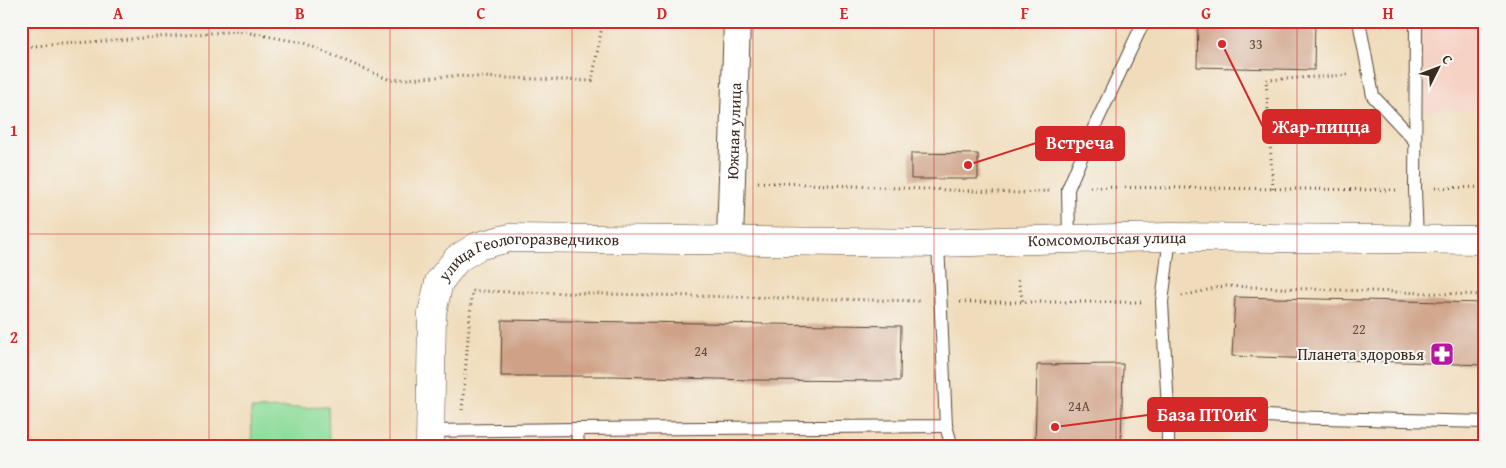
<svg xmlns="http://www.w3.org/2000/svg" width="1506" height="468" viewBox="0 0 1506 468" font-family="'Gentium Book Plus',serif">
<style>
.built{fill:#f6d2c4}
.green{fill:#8ddb9a;stroke:#64825c}
.building{fill:#cfa287}
.lines{fill:none;stroke-linecap:round;stroke-linejoin:round}
.service-casing{stroke:#564535;stroke-width:14}
.minor-casing{stroke:#564535;stroke-width:28}
.tertiary-casing{stroke:#564535;stroke-width:29}
.path{stroke:#564535;stroke-width:3;stroke-dasharray:1 4;stroke-linecap:butt}
.service{stroke:#fff;stroke-width:12}
.minor{stroke:#fff;stroke-width:26}
.tertiary{stroke:#fff;stroke-width:28}
.grid{fill:none;stroke:#d62828;stroke-width:1;stroke-opacity:0.55}
.labels{text-anchor:middle;dominant-baseline:central;stroke-width:4;stroke-linejoin:round;paint-order:stroke}
.number-label{font-size:14px;fill:#604838}
.street-label{font-size:16px;fill:#3b2a1e;stroke:#f6f6f2}
.poi-label{font-size:16px;fill:#3b2a1e;stroke:#f6f6f2;text-anchor:end}
.leader{fill:none;stroke:#d62828;stroke-width:2}
.callout-dot{fill:#d62828;stroke:#f6f6f2;stroke-width:2}
.callout{fill:#d62828;stroke:#d62828;stroke-width:2}
.callout-label{font-size:18px;text-anchor:middle;font-weight:bold;fill:#fff}
.neatline{fill:none;stroke:#d62828;stroke-width:2}
.grid-label{font-size:16px;text-anchor:middle;font-weight:bold;fill:#d62828}
</style>
<rect width="100%" height="100%" fill="#f6f6f2"/>
<filter id="ink" filterUnits="userSpaceOnUse"><feTurbulence type="fractalNoise" baseFrequency=".02" numOctaves="2"/><feDisplacementMap in="SourceGraphic" scale="10" xChannelSelector="R" yChannelSelector="G"/><feConvolveMatrix kernelMatrix="1 2 1 2 8 2 1 2 1" color-interpolation-filters="sRGB"/></filter>
<filter id="wash" filterUnits="userSpaceOnUse"><feTurbulence type="fractalNoise" baseFrequency=".0096" numOctaves="4" result="noise"/><feDisplacementMap in="SourceGraphic" scale="20" xChannelSelector="R" yChannelSelector="G"/><feGaussianBlur stdDeviation="1.12" result="paint"/><feColorMatrix in="noise" values="0 0 0 0 0 0 0 0 0 0 0 0 0 0 0 0 0 1.4 0 .05"/><feComposite in="paint" operator="in"/></filter>
<g filter="url(#wash)">
<rect width="100%" height="100%" fill="#f0dcba"/>
<path class="built" d="M1405 21H1485V110L1414 111Z"/>
<path class="green" d="M328 407 329 447H252L251 409Z"/>
<g id="blocks">
<g class="building">
<path d="M1198 21H1315L1314 70 1197 67Z"/>
<path d="M911 153 978 154V179H911Z"/>
<path d="M1235 297 1485 303V365L1232 356Z"/>
<path d="M502 320 901 326 900 381 749 380 614 376H501Z"/>
<path d="M1123 364 1121 447H1035L1037 365Z"/>
</g>
</g>
</g>
<g filter="url(#ink)">
<use href="#blocks" fill-opacity="0" stroke="#564535" stroke-width="1"/>
<g class="lines">
<g class="service-casing">
<g id="service">
<path d="M1359 21 1373 96 1415 141"/>
<path d="M1416 21 1415 189 1417 240"/>
<path d="M1069 239 1068 189 1092 132 1144 21"/>
<path d="M1168 409 1283 417 1485 422"/>
<path d="M946 426 952 447"/>
<path d="M430 431 577 429"/>
<path d="M578 447 577 429 946 426 938 243"/>
<path d="M1168 447V409L1162 302 1170 237"/>
</g>
</g>
<g class="minor-casing">
<g id="minor">
<path id="s1" d="M730 240 737 21"/>
</g>
</g>
<g class="tertiary-casing">
<g id="tertiary">
<path id="s2" d="M430 447 432 313 439 282 457 259 478 246 509 238 938 243 1069 239 1170 237 1485 240"/>
</g>
</g>
<g class="path">
<path d="M21 47 239 31 304 43 390 80 453 76 592 81 603 21"/>
<path d="M758 182 1020 193 1049 191"/>
<path d="M1090 187 1397 190"/>
<path d="M1435 188 1485 187"/>
<path d="M1273 189 1266 80 1349 75"/>
<path d="M1018 280 1023 302"/>
<path d="M1182 296 1224 286 1485 295"/>
<path d="M960 302H1144"/>
<path d="M462 410 472 291 921 301"/>
</g>
<use href="#service" class="service"/>
<use href="#minor" class="minor"/>
<use href="#tertiary" class="tertiary"/>
</g>
</g>
<path class="grid" d="M209 21V447M390 21V447M572 21V447M753 21V447M934 21V447M1116 21V447M1297 21V447M21 234H1485"/>
<defs>
<g id="pharmacy-square" transform="scale(1.25)"><rect x="-9" y="-9" width="18" height="18" rx="4" fill="#b5179e" stroke="#f6f6f2"/><path d="M-2-6h4v4h4v4h-4v4h-4v-4h-4v-4h4Z" fill="#fff"/></g>
</defs>
<g fill-rule="evenodd">
<use href="#pharmacy-square" x="1442" y="354"/>
</g>
<g class="labels">
<g class="number-label">
<text x="1256" y="44">33</text>
<text x="1359" y="329">22</text>
<text x="701" y="351">24</text>
<text x="1079" y="406">24А</text>
</g>
<g class="street-label">
<text stroke="none"><textPath href="#s1" startOffset="109">Южная улица</textPath></text>
<text stroke="none"><textPath href="#s2" startOffset="850">Комсомольская улица</textPath></text>
<text stroke="none"><textPath href="#s2" startOffset="266">улица Геологоразведчиков</textPath></text>
</g>
<g class="poi-label">
<text x="1424" y="354">Планета здоровья</text>
</g>
</g>
<path class="leader" d="M1222 44L1263 127M968 165L1036 143M1055 427L1148 415"/>
<g class="callout-dot">
<circle cx="1222" cy="44" r="5"/>
<circle cx="968" cy="165" r="5"/>
<circle cx="1055" cy="427" r="5"/>
</g>
<g class="callout">
<rect x="1263" y="110" width="117" height="33" rx="5"/>
<rect x="1036" y="127" width="88" height="33" rx="5"/>
<rect x="1148" y="398" width="119" height="33" rx="5"/>
</g>
<g class="callout-label">
<text x="1321" y="133">Жар-пицца</text>
<text x="1080" y="149">Встреча</text>
<text x="1207" y="421">База ПТОиК</text>
</g>
<rect width="1506" height="468" fill="none" stroke="#f6f6f2" stroke-width="55"/>
<g transform="translate(1438 68) rotate(48)" stroke="#f6f6f2" stroke-width="4" paint-order="stroke">
<path d="M0-4L9 19L0 12L-9 19Z" fill="#3b2a1e"/>
<text y="-8" font-size="14" font-weight="bold" text-anchor="middle" fill="#3b2a1e">С</text>
</g>
<rect x="28" y="28" width="1450" height="412" class="neatline"/>
<g class="grid-label">
<text x="118" y="19">A</text>
<text x="300" y="19">B</text>
<text x="481" y="19">C</text>
<text x="662" y="19">D</text>
<text x="844" y="19">E</text>
<text x="1025" y="19">F</text>
<text x="1206" y="19">G</text>
<text x="1388" y="19">H</text>
<text x="14" y="136">1</text>
<text x="14" y="343">2</text>
</g>
</svg>
